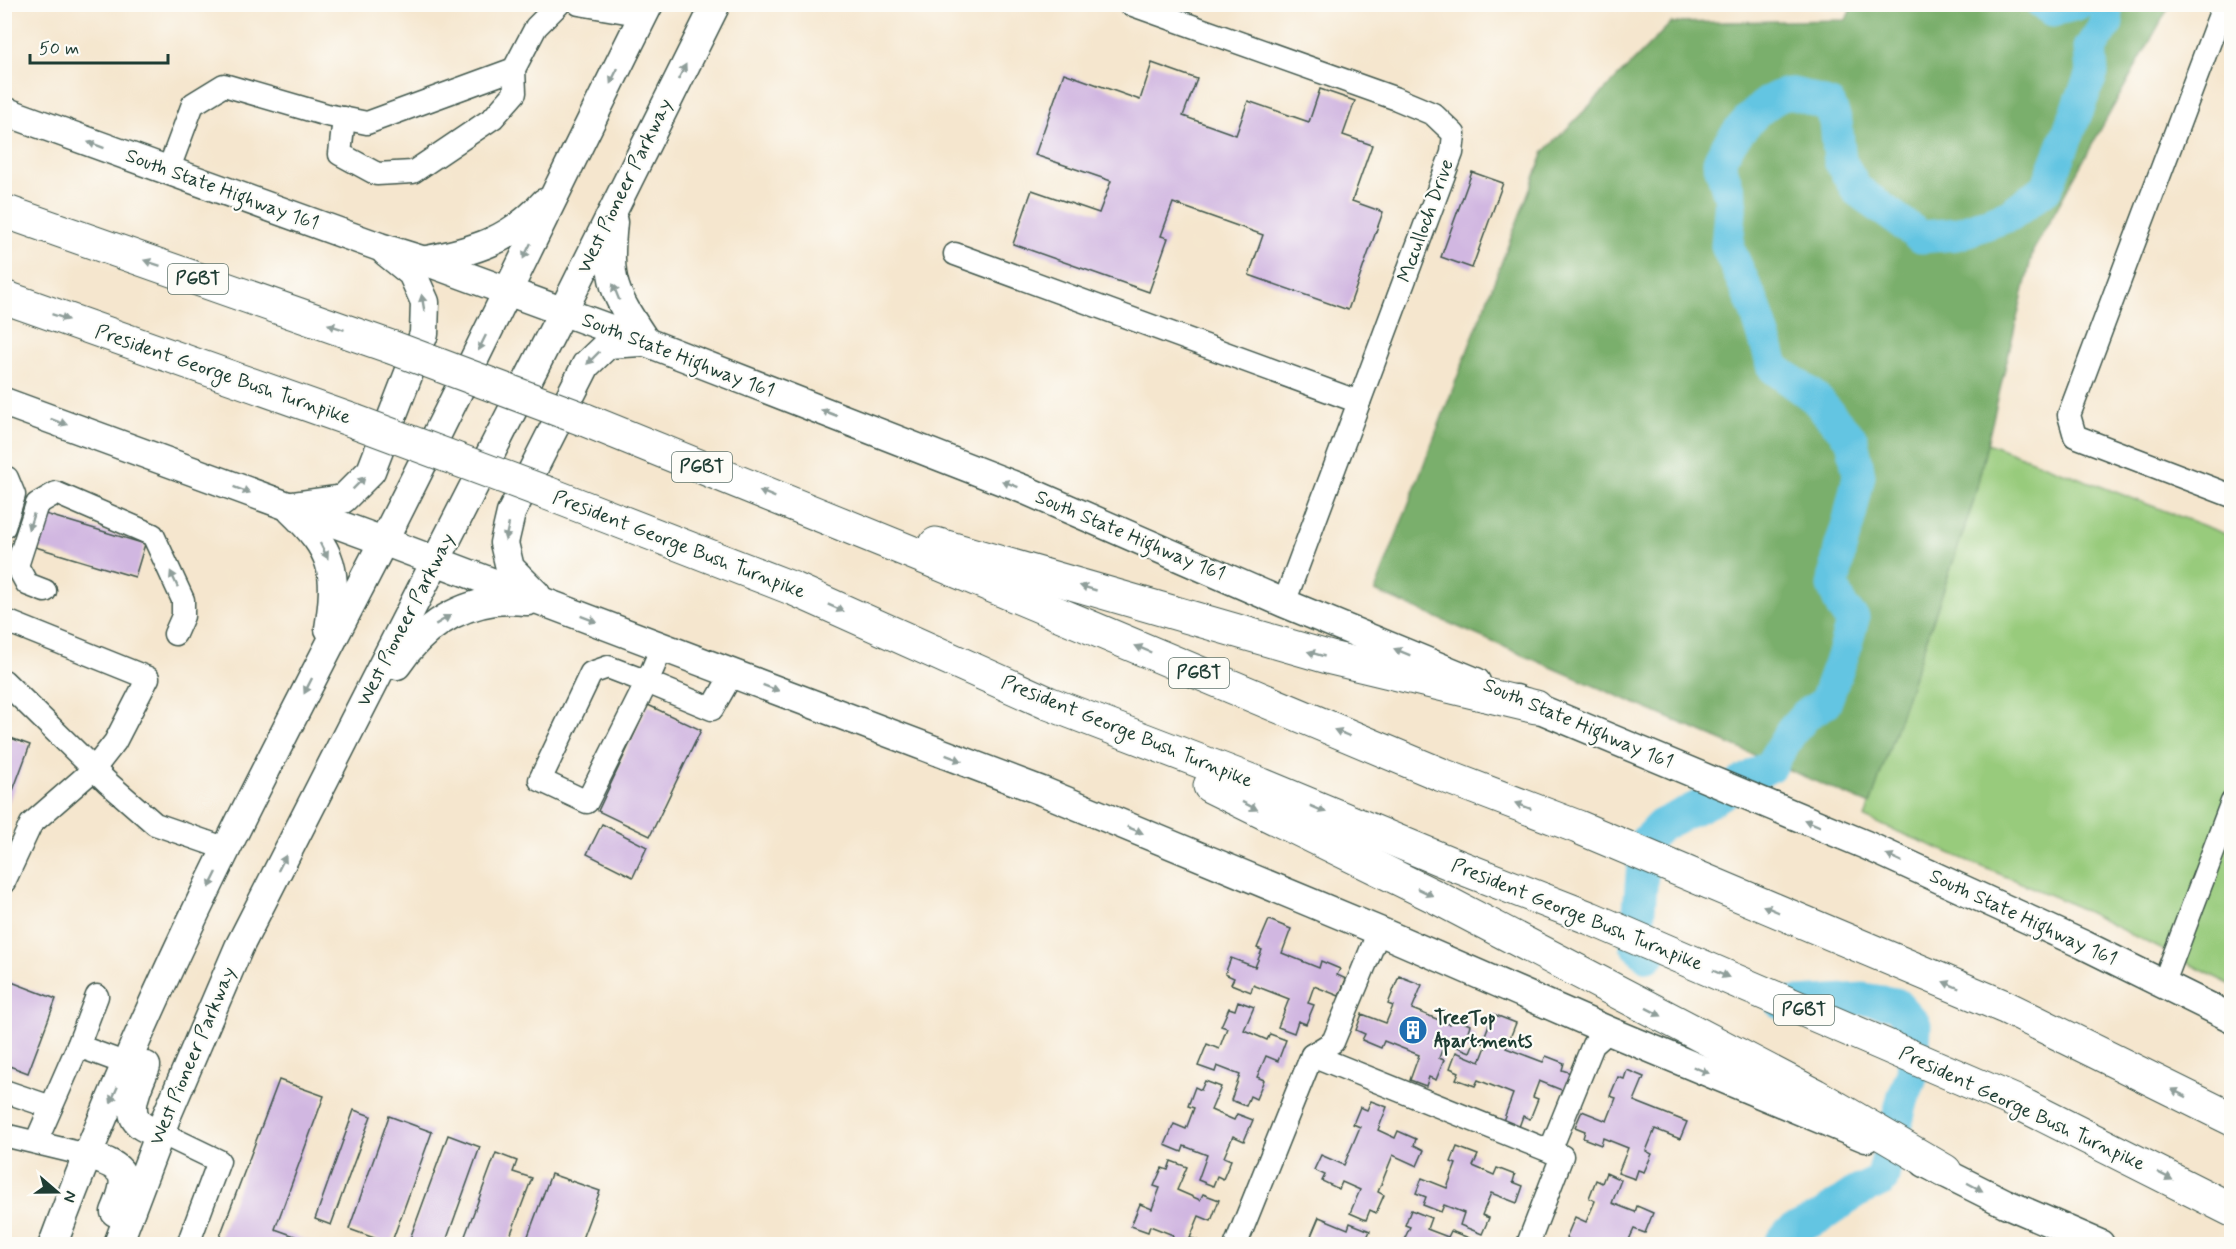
<svg xmlns="http://www.w3.org/2000/svg" width="2236" height="1249" viewBox="0 0 2236 1249" font-family="Mynerve,sans-serif">
<style>
.green{fill:#98cb7c;stroke:#5c8458;stroke-width:1.5}
.forest{fill:#7aaf6c;stroke:#4c7650;stroke-width:1.5}
.lines{fill:none;stroke-linecap:round;stroke-linejoin:round}
.river{stroke:#64c5e2;stroke-width:33}
.building{fill:#d1b7e1}
.minor-casing{stroke:#3f564b;stroke-width:25}
.major-casing{stroke:#3f564b;stroke-width:31}
.highway-casing{stroke:#3f564b;stroke-width:35}
.minor{stroke:#fff;stroke-width:22}
.major{stroke:#fff;stroke-width:28}
.highway{stroke:#fff;stroke-width:33}
.highway-bridge-casing{stroke:#3f564b;stroke-width:35;stroke-linecap:butt}
.highway-bridge{stroke:#fff;stroke-width:33}
.oneway{fill:#8f9e9a}
.labels{text-anchor:middle;dominant-baseline:central;stroke-width:4.5;stroke-linejoin:round;paint-order:stroke}
.shield{fill:#fdfcf7;stroke:#62766e;stroke-width:1.5}
.shield-label{font-size:18px;font-weight:bold;fill:#1f3d34}
.street-label{font-size:20px;fill:#1f3d34;stroke:#fdfcf7}
.poi-label{font-size:20px;font-weight:bold;fill:#1f3d34;stroke:#fdfcf7;text-anchor:start}
</style>
<rect width="100%" height="100%" fill="#fdfcf7"/>
<filter id="ink" filterUnits="userSpaceOnUse"><feTurbulence type="fractalNoise" baseFrequency=".0167" numOctaves="2"/><feDisplacementMap in="SourceGraphic" scale="12" xChannelSelector="R" yChannelSelector="G"/><feConvolveMatrix kernelMatrix="1 2 1 2 8 2 1 2 1" color-interpolation-filters="sRGB"/></filter>
<filter id="wash" filterUnits="userSpaceOnUse"><feTurbulence type="fractalNoise" baseFrequency=".008" numOctaves="4" result="noise"/><feDisplacementMap in="SourceGraphic" scale="24" xChannelSelector="R" yChannelSelector="G"/><feGaussianBlur stdDeviation="1.35" result="paint"/><feColorMatrix in="noise" values="0 0 0 0 0 0 0 0 0 0 0 0 0 0 0 0 0 1.4 0 .05"/><feComposite in="paint" operator="in"/></filter>
<g filter="url(#wash)">
<rect width="100%" height="100%" fill="#f5e6ce"/>
<path class="green" d="M1987 443 2231 536V985L2067 902 1865 818 1973 503Z"/>
<path class="forest" d="M1853 4 2170 5 2033 251 1973 503 1870 805 1375 591 1544 152 1671 23 1846 20Z"/>
<g class="lines">
<g class="river">
<path d="M2043 4 2053 10 2077 4"/>
<path d="M1650 954 1648 956 1636 944 1643 864 1640 847 1661 825 1704 804 1770 766 1791 732 1807 714 1825 703 1843 654 1853 619 1843 609 1833 586 1840 549 1849 520 1859 475 1852 440 1815 398 1774 368 1755 308 1727 246 1731 199 1719 162C1727 141 1768 91 1793 94 1805 96 1818 102 1830 106L1836 122 1840 161 1857 190 1921 237 1957 234 2010 215 2047 187 2092 73 2090 48 2107 23 2105 6 2100 4"/>
<path d="M1780 1244 1788 1233 1822 1216 1855 1193 1882 1180 1903 1098 1913 1073 1915 1025 1896 1004 1863 999 1782 1004"/>
</g>
</g>
<g id="blocks">
<g class="building">
<path d="M1152 63 1197 79 1183 116 1236 135 1248 101 1309 122 1320 89 1355 101 1343 135 1372 145 1352 201 1383 212 1348 310 1249 275 1263 235 1173 203 1161 236 1168 238 1149 292 1013 244 1032 190 1099 213 1111 181 1035 155 1064 73 1140 100Z"/>
<path d="M1472 172 1503 183 1472 268 1441 257Z"/>
<path d="M42 513 145 544 135 577 32 546Z"/>
<path d="M648 705 701 730 650 836 598 811Z"/>
<path d="M8 737 30 745 5 812 4 741 6 742Z"/>
<path d="M602 824 647 847 633 877 587 854Z"/>
<path d="M1269 920 1291 929 1282 953 1319 968 1321 961 1340 969 1337 975 1346 979 1339 996 1314 986 1308 1003 1314 1005 1306 1024 1298 1021 1294 1033 1278 1027 1289 999 1253 985 1251 992 1231 984 1234 978 1225 974 1231 958 1255 967 1262 950 1257 948Z"/>
<path d="M1399 976 1422 985 1412 1009 1449 1024 1452 1017 1470 1025 1468 1031 1477 1035 1470 1052 1445 1042 1439 1058 1444 1060 1436 1080 1429 1077 1426 1086 1410 1080 1419 1055 1384 1041 1381 1048 1362 1040 1365 1034 1356 1030 1362 1014 1386 1023 1393 1006 1388 1004Z"/>
<path d="M9 981 56 999 28 1073 4 1064V994Z"/>
<path d="M1238 1001 1254 1007 1244 1030 1267 1040 1270 1034 1286 1040 1278 1061 1266 1056 1257 1077 1264 1080 1256 1099 1250 1096 1246 1106 1231 1100 1240 1075 1217 1066 1215 1072 1198 1066 1207 1044 1219 1049 1227 1028 1221 1026 1229 1008 1235 1010Z"/>
<path d="M1493 1014 1516 1023 1506 1048 1543 1062 1546 1056 1564 1063 1562 1070 1571 1073 1564 1091 1539 1081 1533 1097 1538 1099 1530 1119 1523 1116 1519 1127 1503 1121 1513 1094 1478 1080 1475 1086 1456 1079 1459 1072 1450 1068 1456 1052 1480 1062 1487 1044 1482 1043Z"/>
<path d="M1627 1070 1644 1077 1634 1101 1687 1122 1680 1139 1655 1129 1646 1151 1652 1154 1644 1172 1638 1170 1635 1179 1618 1173 1628 1148 1603 1138 1601 1145 1583 1138 1585 1131 1575 1127 1582 1111 1607 1121 1616 1098 1610 1096 1618 1077 1624 1079Z"/>
<path d="M279 1080 324 1096 275 1229 317 1244H217Z"/>
<path d="M1205 1081 1221 1087 1211 1110 1234 1120 1237 1114 1253 1120 1244 1141 1233 1136 1224 1157 1231 1160 1223 1179 1217 1176 1213 1186 1198 1180 1207 1155 1184 1146 1182 1152 1165 1145 1174 1124 1186 1129 1194 1108 1188 1106 1195 1087 1201 1090Z"/>
<path d="M1371 1101 1387 1107 1378 1130 1395 1138 1398 1131 1416 1139 1414 1145 1424 1150 1417 1166 1393 1155 1378 1192 1384 1195 1376 1213 1370 1210 1366 1220 1350 1213 1360 1190 1342 1182 1339 1189 1322 1181 1325 1175 1314 1170 1321 1155 1344 1165 1360 1127 1353 1124 1360 1107 1367 1110Z"/>
<path d="M354 1110 371 1116 331 1225 315 1219Z"/>
<path d="M389 1116 432 1132 391 1244 349 1229Z"/>
<path d="M448 1135 480 1147 445 1244H408Z"/>
<path d="M1457 1147 1478 1155 1473 1166 1494 1175 1497 1168 1515 1175 1513 1182 1523 1186 1517 1203 1491 1193 1482 1215 1489 1218 1482 1234 1460 1225 1464 1213 1444 1205 1441 1212 1423 1205 1426 1197 1416 1193 1422 1178 1447 1188 1456 1164 1451 1162Z"/>
<path d="M496 1153 517 1161 513 1172 532 1178 507 1244H462Z"/>
<path d="M1171 1161 1187 1167 1177 1190 1200 1200 1203 1194 1219 1200 1211 1221 1199 1216 1190 1238 1197 1240 1195 1244H1170L1173 1235 1150 1226 1148 1232 1131 1226 1140 1204 1152 1209 1160 1188 1154 1186 1162 1168 1168 1170Z"/>
<path d="M1606 1173 1621 1180 1612 1203 1635 1212 1637 1206 1653 1213 1645 1233 1634 1229 1627 1244H1600L1585 1239 1581 1244 1566 1238 1575 1217 1586 1222 1595 1201 1589 1198 1596 1180 1602 1183Z"/>
<path d="M551 1174 600 1191 580 1244H525Z"/>
<path d="M1411 1210 1431 1218 1427 1229 1448 1237 1451 1231 1469 1238 1466 1244H1402L1410 1227 1405 1225Z"/>
<path d="M1319 1217 1348 1229 1350 1223 1370 1231 1364 1244H1333L1311 1236Z"/>
</g>
</g>
</g>
<g filter="url(#ink)">
<use href="#blocks" fill-opacity="0" stroke="#3f564b" stroke-width="1.5"/>
<g class="lines">
<g class="minor-casing">
<g id="minor">
<path d="M579 4 644 15"/>
<path d="M1130 4 1397 99 1433 114 1454 134 1452 153 1284 603"/>
<path d="M2224 4 2069 415 2075 436 2232 496"/>
<path d="M344 118 340 154 377 174 413 172 493 118 515 93 514 69"/>
<path d="M168 171 193 104 224 85 327 115 367 123 514 69 536 27 559 4"/>
<path d="M955 254 1359 402"/>
<path d="M4 477 7 478 14 495 4 527"/>
<path d="M45 591 27 584 17 566 37 504 56 493 153 535 183 600V616L175 634"/>
<path d="M4 620 148 678 115 742 94 769 31 824 4 882"/>
<path d="M662 647 647 682 712 709 732 674"/>
<path d="M608 667 647 682 587 802 540 780 591 673Z"/>
<path d="M4 681 107 782 155 824 227 849"/>
<path d="M2163 985 2232 802"/>
<path d="M78 1046 97 996"/>
<path d="M1312 1055 1333 1042 1379 931"/>
<path d="M4 1091 51 1107"/>
<path d="M161 1133 219 1161 188 1244"/>
<path d="M4 1135 87 1155"/>
<path d="M36 1142 78 1046 127 1064"/>
<path d="M1550 1151 1593 1045 1609 1031"/>
<path d="M1238 1244H1236L1312 1055 1562 1156 1528 1244"/>
</g>
</g>
<g class="major-casing">
<g id="major">
<path d="M4 111 380 247 425 261 646 342 1023 489 1284 603 1476 682"/>
<path d="M613 222C607 283 613 292 646 342"/>
<path d="M427 260C474 251 511 240 544 203"/>
<path d="M4 402 383 541 1042 791 1379 931 1609 1031 1866 1138"/>
<path d="M292 506 343 499 371 471 424 334 425 302 412 273 386 252"/>
<path d="M291 510C334 551 338 571 329 629"/>
<path d="M536 594 510 568 504 543 511 513 586 365 608 344 641 342"/>
<path d="M397 665C420 631 453 607 495 601 506 599 518 601 528 601"/>
<path d="M1516 699 1866 845 2084 945 2232 1018"/>
<path d="M146 1066C140 1083 122 1113 142 1126 147 1130 155 1131 161 1133"/>
<path d="M87 1155C126 1167 131 1174 115 1212"/>
<path d="M1925 1163 2005 1203 2100 1244"/>
<path d="M53 1244C142 1004 264 771 382 544 473 365 559 184 649 4"/>
<path d="M118 1244 167 1115 239 947 562 313 716 4"/>
</g>
</g>
<g class="highway-casing">
<g id="highway">
<path d="M4 211 391 347"/>
<path d="M4 297 354 421"/>
<path d="M583 419 928 559 1442 775 1578 827 2005 1007 2232 1119"/>
<path d="M547 493 794 589 1048 703 1262 785 1452 864 1590 918 2019 1103 2232 1210"/>
<path d="M936 544 1331 658 1536 707"/>
<path d="M1210 786 1436 897 1815 1095 1945 1171"/>
</g>
</g>
<use href="#minor" class="minor"/>
<use href="#major" class="major"/>
<use href="#highway" class="highway"/>
<g class="highway-bridge-casing">
<g id="highway-bridge">
<path d="M391 347 583 419"/>
<path d="M354 421 547 493"/>
</g>
</g>
<use href="#highway-bridge" class="highway-bridge"/>
</g>
<defs><path id="oneway-solid" d="M-6-.8H1V-3.2L6.5 0L1 3.2V.8H-6Z" transform="scale(1.5)"/></defs>
<g class="oneway">
<use href="#oneway-solid" transform="translate(682 72) rotate(-63)"/>
<use href="#oneway-solid" transform="translate(614 76) rotate(116)"/>
<use href="#oneway-solid" transform="translate(96 145) rotate(-160)"/>
<use href="#oneway-solid" transform="translate(527 251) rotate(116)"/>
<use href="#oneway-solid" transform="translate(152 263) rotate(-161)"/>
<use href="#oneway-solid" transform="translate(616 292) rotate(-112)"/>
<use href="#oneway-solid" transform="translate(423 303) rotate(-100)"/>
<use href="#oneway-solid" transform="translate(60 317) rotate(19)"/>
<use href="#oneway-solid" transform="translate(336 327) rotate(-161)"/>
<use href="#oneway-solid" transform="translate(482 343) rotate(116)"/>
<use href="#oneway-solid" transform="translate(593 358) rotate(135)"/>
<use href="#oneway-solid" transform="translate(829 413) rotate(-159)"/>
<use href="#oneway-solid" transform="translate(59 422) rotate(20)"/>
<use href="#oneway-solid" transform="translate(359 483) rotate(-45)"/>
<use href="#oneway-solid" transform="translate(1010 484) rotate(-159)"/>
<use href="#oneway-solid" transform="translate(242 490) rotate(20)"/>
<use href="#oneway-solid" transform="translate(767 494) rotate(-158)"/>
<use href="#oneway-solid" transform="translate(31 522) rotate(108)"/>
<use href="#oneway-solid" transform="translate(507 532) rotate(103)"/>
<use href="#oneway-solid" transform="translate(324 551) rotate(63)"/>
<use href="#oneway-solid" transform="translate(174 579) rotate(-115)"/>
<use href="#oneway-solid" transform="translate(1088 588) rotate(-164)"/>
<use href="#oneway-solid" transform="translate(836 608) rotate(24)"/>
<use href="#oneway-solid" transform="translate(589 619) rotate(21)"/>
<use href="#oneway-solid" transform="translate(443 620) rotate(-31)"/>
<use href="#oneway-solid" transform="translate(1143 649) rotate(-157)"/>
<use href="#oneway-solid" transform="translate(1402 652) rotate(-158)"/>
<use href="#oneway-solid" transform="translate(1316 654) rotate(-164)"/>
<use href="#oneway-solid" transform="translate(308 686) rotate(117)"/>
<use href="#oneway-solid" transform="translate(771 688) rotate(21)"/>
<use href="#oneway-solid" transform="translate(1342 733) rotate(-157)"/>
<use href="#oneway-solid" transform="translate(954 758) rotate(21)"/>
<use href="#oneway-solid" transform="translate(1250 806) rotate(27)"/>
<use href="#oneway-solid" transform="translate(1523 806) rotate(-159)"/>
<use href="#oneway-solid" transform="translate(1318 809) rotate(23)"/>
<use href="#oneway-solid" transform="translate(1812 823) rotate(-157)"/>
<use href="#oneway-solid" transform="translate(1135 830) rotate(22)"/>
<use href="#oneway-solid" transform="translate(1894 858) rotate(-155)"/>
<use href="#oneway-solid" transform="translate(282 863) rotate(-63)"/>
<use href="#oneway-solid" transform="translate(213 880) rotate(116)"/>
<use href="#oneway-solid" transform="translate(1425 892) rotate(26)"/>
<use href="#oneway-solid" transform="translate(1771 909) rotate(-157)"/>
<use href="#oneway-solid" transform="translate(1721 974) rotate(23)"/>
<use href="#oneway-solid" transform="translate(1951 985) rotate(-157)"/>
<use href="#oneway-solid" transform="translate(1654 1012) rotate(27)"/>
<use href="#oneway-solid" transform="translate(1701 1070) rotate(23)"/>
<use href="#oneway-solid" transform="translate(2179 1093) rotate(-153)"/>
<use href="#oneway-solid" transform="translate(114 1095) rotate(114)"/>
<use href="#oneway-solid" transform="translate(2165 1176) rotate(27)"/>
<use href="#oneway-solid" transform="translate(1975 1187) rotate(28)"/>
</g>
</g>
<defs>
<g id="building-disc" transform="scale(1.5)"><circle r="9.5" fill="#1f6fb2" stroke="#fdfcf7"/><path d="M-4-6H4V6H1V3H-1V6H-4ZM-2.5-4.3h1.7v1.8h-1.7ZM.8-4.3h1.7v1.8H.8ZM-2.5-1h1.7V.8h-1.7ZM.8-1h1.7V.8H.8Z" fill="#fff"/></g>
</defs>
<g fill-rule="evenodd">
<use href="#building-disc" x="1413" y="1030"/>
</g>
<g class="labels">
<g class="shield">
<rect x="168" y="264" width="60" height="30" rx="4.5"/>
<rect x="672" y="452" width="60" height="30" rx="4.5"/>
<rect x="1169" y="658" width="60" height="30" rx="4.5"/>
<rect x="1774" y="995" width="60" height="30" rx="4.5"/>
</g>
<g class="shield-label">
<text x="198" y="279">PGBT</text>
<text x="702" y="467">PGBT</text>
<text x="1199" y="673">PGBT</text>
<text x="1804" y="1010">PGBT</text>
</g>
<g class="street-label">
<text transform="translate(625 186) rotate(-64)">West Pioneer Parkway</text>
<text transform="translate(222 190) rotate(20)">South State Highway 161</text>
<text transform="translate(1426 221) rotate(-70)">Mcculloch Drive</text>
<text transform="translate(678 356) rotate(21)">South State Highway 161</text>
<text transform="translate(223 375) rotate(19)">President George Bush Turnpike</text>
<text transform="translate(1130 536) rotate(23)">South State Highway 161</text>
<text transform="translate(679 545) rotate(21)">President George Bush Turnpike</text>
<text transform="translate(406 620) rotate(-63)">West Pioneer Parkway</text>
<text transform="translate(1578 724) rotate(23)">South State Highway 161</text>
<text transform="translate(1127 732) rotate(22)">President George Bush Turnpike</text>
<text transform="translate(1577 915) rotate(22)">President George Bush Turnpike</text>
<text transform="translate(2023 918) rotate(25)">South State Highway 161</text>
<text transform="translate(193 1056) rotate(-67)">West Pioneer Parkway</text>
<text transform="translate(2022 1109) rotate(25)">President George Bush Turnpike</text>
</g>
<g class="poi-label">
<text x="1434" y="1018">TreeTop<tspan x="1434" dy="23">Apartments</tspan></text>
</g>
</g>
<rect width="2236" height="1249" fill="none" stroke="#fdfcf7" stroke-width="24"/>
<g transform="translate(57 1192) rotate(110)" stroke="#fdfcf7" stroke-width="4.5" paint-order="stroke">
<path d="M0-4.5L10 22L0 15L-10 22Z" fill="#1f3d34"/>
<text y="-9" font-size="16" font-weight="bold" text-anchor="middle" fill="#1f3d34">N</text>
</g>
<path d="M30 54v9h138v-9" fill="none" stroke="#1f3d34" stroke-width="3"/>
<text x="39" y="54" font-size="18" fill="#1f3d34" stroke="#fdfcf7" stroke-width="4.5" paint-order="stroke">50 m</text>
</svg>
